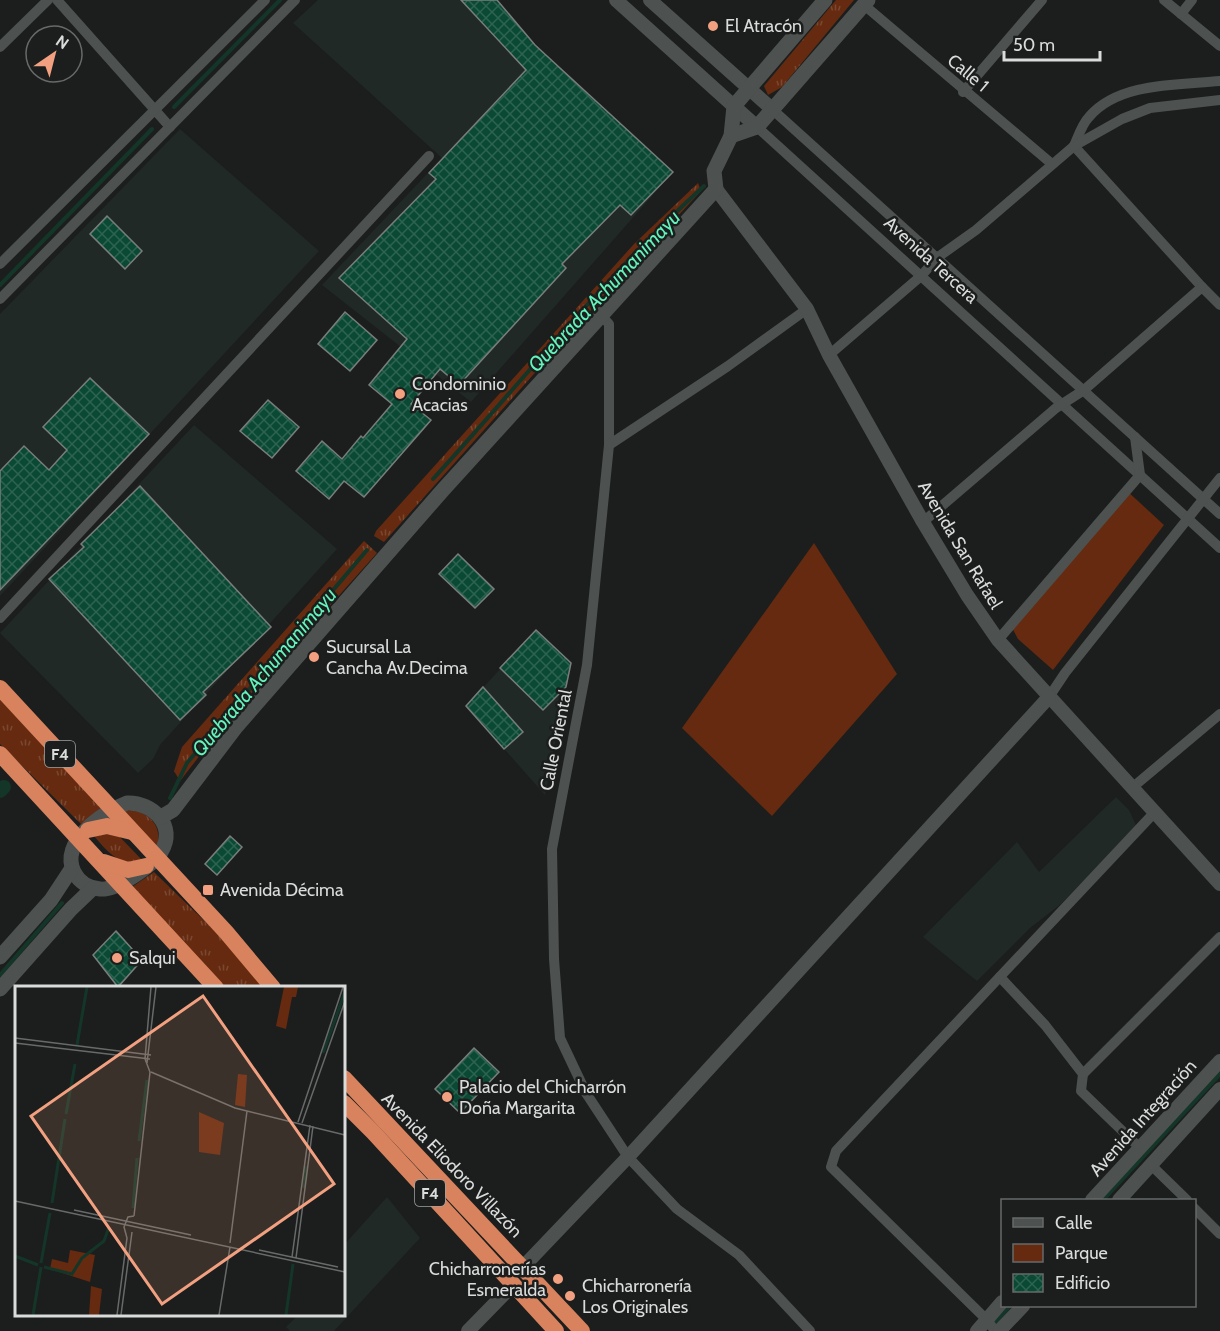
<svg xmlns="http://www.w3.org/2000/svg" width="1220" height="1331" viewBox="0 0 1220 1331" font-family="Cabin,sans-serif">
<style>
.built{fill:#202925}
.grass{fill:url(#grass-tufts)}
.park{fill:#652a0f}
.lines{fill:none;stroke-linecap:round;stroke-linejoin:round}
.stream{stroke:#143629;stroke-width:4}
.canal{stroke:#143629;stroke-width:14}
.building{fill:url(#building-cross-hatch);stroke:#797e7b;stroke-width:1.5}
.minor{stroke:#4d514f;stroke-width:10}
.tertiary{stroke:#4d514f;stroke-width:14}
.secondary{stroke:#4d514f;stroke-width:15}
.trunk{stroke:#d8825e;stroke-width:16}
.poi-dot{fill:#f2a080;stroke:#1b1e1d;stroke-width:2}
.labels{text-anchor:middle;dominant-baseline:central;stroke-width:5;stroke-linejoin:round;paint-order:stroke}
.shield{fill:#1b1e1d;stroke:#a1a3a2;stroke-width:1.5}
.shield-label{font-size:16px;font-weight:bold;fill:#dadcdb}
.poi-label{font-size:18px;fill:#dadcdb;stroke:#1b1e1d;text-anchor:start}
.street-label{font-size:18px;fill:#dadcdb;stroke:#1b1e1d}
.water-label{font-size:20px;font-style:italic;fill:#62f4bc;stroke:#1b1e1d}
.inset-river{fill:none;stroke:#143629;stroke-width:3}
.inset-road{fill:none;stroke:#676a69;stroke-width:1.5}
.view{fill:#f2a080;fill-opacity:0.15;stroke:#f2a080;stroke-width:3}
.inset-edge{fill:none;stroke:#dadcdb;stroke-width:3}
</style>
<defs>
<pattern id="grass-tufts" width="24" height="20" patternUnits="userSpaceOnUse" patternTransform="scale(1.5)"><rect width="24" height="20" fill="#652a0f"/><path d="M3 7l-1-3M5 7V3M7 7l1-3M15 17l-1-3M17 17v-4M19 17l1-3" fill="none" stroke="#7a4831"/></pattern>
<pattern id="building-cross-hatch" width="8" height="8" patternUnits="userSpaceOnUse" patternTransform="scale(1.5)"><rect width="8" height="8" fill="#0a4934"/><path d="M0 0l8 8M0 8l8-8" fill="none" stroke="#2d6351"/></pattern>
</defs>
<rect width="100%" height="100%" fill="#1b1e1d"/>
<g class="built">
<path d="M318 0H497L543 53 673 172 471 402 322 285 442 158 293 23Z"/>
<path d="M180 129 319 251 0 596V314Z"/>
<path d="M194 425 337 549 160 745 153 759 138 773 0 633Z"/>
<path d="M536 630 571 663 545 795 466 706Z"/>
<path d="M1116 797 1129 810 1137 827 1061 904 1030 928 977 981 923 937 1017 842 1039 872Z"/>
<path d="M387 1197 420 1238 334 1331H290L286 1327 295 1318 292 1315 344 1314V1245Z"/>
</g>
<g class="grass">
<path d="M836 0H854L782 87 768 95 764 86Z"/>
<path d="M698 183 701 191 599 301 384 542 374 536 376 531 634 244Z"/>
<path d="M364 541 377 553 225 723 180 781 174 771 182 747Z"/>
<path d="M0 699 102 809 81 824 3 747 0 744Z"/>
<path d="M137 810C156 820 160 827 158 849L123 811Z"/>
<path d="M116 833 143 861C118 868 107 850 92 834Z"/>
<path d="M154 872 222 938 263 987H225L132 887Z"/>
</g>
<g class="park">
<path d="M1125 489 1164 525 1053 670 1018 639 1010 624Z"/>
<path d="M814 543 897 674 772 816 682 728Z"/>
</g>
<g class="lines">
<g class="stream">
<path d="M174 107 280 0"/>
<path d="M0 285 152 129"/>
<path d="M433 479C523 381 606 275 704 186"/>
<path d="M170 798 187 763 367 550"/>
<path d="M0 975 62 903"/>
<path d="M1103 1200 1220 1074"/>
<path d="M993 1325 1010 1306"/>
</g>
<path class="canal" d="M0 791 4 787"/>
</g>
<g class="building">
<path d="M461 0H497L535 45 673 172 631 215 620 205 562 264 566 268 459 385 440 369 411 404 431 420 364 497 344 481 329 499 296 471 322 441 342 459 361 436 363 438 392 404 369 385 407 339 339 278 436 179 429 173 526 70Z"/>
<path d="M107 216 142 251 125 269 90 234Z"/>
<path d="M345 312 377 340 350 371 318 344Z"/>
<path d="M90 378 149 434 0 590V471L24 446 49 470 67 450 43 427Z"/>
<path d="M268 400 299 427 272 458 240 431Z"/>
<path d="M140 486 271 627 203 692 206 695 180 720 49 579 84 547 81 544Z"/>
<path d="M458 554 494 589 475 608 439 574Z"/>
<path d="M536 630 571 663 566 687 543 710 500 668Z"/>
<path d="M483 687 523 732 504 749 466 706Z"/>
<path d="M230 836 242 847 217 875 205 864Z"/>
<path d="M116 931 142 960 118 987 93 955Z"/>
<path d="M474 1048 499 1072 460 1113 435 1089Z"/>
</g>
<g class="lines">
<g class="minor">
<path d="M57 0 170 127"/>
<path d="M1164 0 1220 46"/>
<path d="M864 5 1052 164"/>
<path d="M1181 14 1192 0"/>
<path d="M0 47 48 0"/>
<path d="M963 92 1042 0"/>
<path d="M773 110 1220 514"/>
<path d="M757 127 1220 548"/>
<path d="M1074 146 1202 287"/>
<path d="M1074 146C1078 137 1082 124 1089 117 1118 82 1179 85 1220 81"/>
<path d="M0 264 265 0"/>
<path d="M0 299 295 0"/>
<path d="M600 314 609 324V445L587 665 552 849 554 959 560 1038 586 1093 628 1157 677 1209 739 1255 810 1331"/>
<path d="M829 355 921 276 938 257 976 230 1074 146 1122 119 1150 108 1220 100"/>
<path d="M609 445 728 366 807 309"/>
<path d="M923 522 1056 408 1084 390 1202 287 1220 305"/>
<path d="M0 618 429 156"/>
<path d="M998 640 1140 475 1135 437"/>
<path d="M1049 697 1065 673 1220 478"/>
<path d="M1133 787 1220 714"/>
<path d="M1000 977 1045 1025 1083 1074 1081 1091 1139 1147"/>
<path d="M1083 1074 1220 937"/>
<path d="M1151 1165 1187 1200"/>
<path d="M1194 1208 1220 1234"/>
<path d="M995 1331 987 1320 831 1167 836 1151 1154 813"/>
</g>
<g class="tertiary">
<path d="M616 0 757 127"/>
<path d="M650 0 773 110"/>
<path d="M716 189 807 309 829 355 923 522 967 595 998 640 1220 884"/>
<path d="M1092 1200 1220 1061"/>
<path d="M1119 1200 1220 1089"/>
<path d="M523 1267 628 1157 1049 697"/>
<path d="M468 1331 514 1284"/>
<path d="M977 1331 1002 1302"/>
<path d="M999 1331 1023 1306"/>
</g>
<g class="secondary">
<path d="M731 136 757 127 868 0"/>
<path d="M127 803C153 802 177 826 161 852 153 865 116 891 100 889 89 888 79 882 74 872 59 842 103 812 127 803Z"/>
<path d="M161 817 173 810 236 727 442 491 716 189 714 171 731 136 734 106 825 0"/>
<path d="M0 957 51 900 72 868"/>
<path d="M0 989 71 909 93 888"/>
</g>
<g class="trunk">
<path d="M0 688 226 932 273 988"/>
<path d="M0 754 216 988"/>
<path d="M88 830 107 826 132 832"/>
<path d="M104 862 128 870 146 866"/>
<path d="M344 1078 582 1331"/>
<path d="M344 1103 373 1132 556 1331"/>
</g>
</g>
<g class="poi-dot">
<circle cx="713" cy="26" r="6"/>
<circle cx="400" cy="394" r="6"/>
<circle cx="314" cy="657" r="6"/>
<rect x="202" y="884" width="12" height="12" rx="3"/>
<circle cx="117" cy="958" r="6"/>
<circle cx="447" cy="1097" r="6"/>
<circle cx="558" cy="1279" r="6"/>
<circle cx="570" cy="1296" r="6"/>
</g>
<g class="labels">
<g class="shield">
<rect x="45" y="741" width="30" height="26" rx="4.5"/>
<rect x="415" y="1180" width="30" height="26" rx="4.5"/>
</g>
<g class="shield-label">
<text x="60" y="754">F4</text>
<text x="430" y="1193">F4</text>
</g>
<g class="poi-label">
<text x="725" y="26">El Atracón</text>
<text x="412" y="384">Condominio<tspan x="412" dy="21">Acacias</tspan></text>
<text x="326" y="647">Sucursal La<tspan x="326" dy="21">Cancha Av.Decima</tspan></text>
<text x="220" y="890">Avenida Décima</text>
<text x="129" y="958">Salqui</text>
<text x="459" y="1087">Palacio del Chicharrón<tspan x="459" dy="21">Doña Margarita</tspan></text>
<text x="546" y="1269" text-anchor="end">Chicharronerías<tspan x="546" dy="21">Esmeralda</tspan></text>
<text x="582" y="1286">Chicharronería<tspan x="582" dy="21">Los Originales</tspan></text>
</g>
<g class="street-label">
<text transform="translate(968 73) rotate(40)">Calle 1</text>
<text transform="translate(931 260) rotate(42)">Avenida Tercera</text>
<text transform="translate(960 545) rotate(59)">Avenida San Rafael</text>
<text transform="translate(556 740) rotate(-79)">Calle Oriental</text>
<text transform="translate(1143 1118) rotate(-48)">Avenida Integración</text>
<text transform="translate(452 1165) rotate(46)">Avenida Eliodoro Villazón</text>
</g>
<g class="water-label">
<text transform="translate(604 291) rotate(-47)">Quebrada Achumanimayu</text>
<text transform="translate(264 672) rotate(-50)">Quebrada Achumanimayu</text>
</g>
</g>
<g transform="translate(15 986)">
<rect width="330" height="330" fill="#1b1e1d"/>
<path d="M269 1H283L281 11H277L271 43 261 40ZM223 88 232 89 230 121 220 119ZM184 126 209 137 205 169 184 166ZM55 264 80 269 75 296 35 283 37 273 53 277ZM76 300 87 303 84 329H74Z" fill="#652a0f"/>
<path class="inset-river" d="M62 59 72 1M308 67 330 6M51 128 60 78M124 155 132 94M289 202 291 180M37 217 50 133M118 222 122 172M0 270 23 279M26 277 35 227M29 281 57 288 67 272 89 255 94 241M18 329 26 281M271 329 278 278"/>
<path class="inset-road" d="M0 52 136 69M0 57 135 73M132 77 141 1M136 86 220 122 330 149M283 136 328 1M287 137 330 15M0 215 330 286M59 224 176 249M119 230 135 86 130 73 136 1M215 257 232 125M244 264 323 281M277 271 295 139M281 272 298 140M102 329 112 252 109 241 113 231 119 230M106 329 117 246M204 329 215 261"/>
<path class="view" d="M188 10 319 198 147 318 16 130Z"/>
<rect width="330" height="330" class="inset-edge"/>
</g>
<rect x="1001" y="1199" width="195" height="108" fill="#1b1e1d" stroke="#676a69" stroke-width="1.5"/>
<rect x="1013" y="1218" width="30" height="9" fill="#4d514f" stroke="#676a69" stroke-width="1.5"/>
<text x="1055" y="1229" font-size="18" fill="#dadcdb">Calle</text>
<rect x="1013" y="1244" width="30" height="18" fill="#652a0f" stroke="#676a69" stroke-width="1.5"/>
<text x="1055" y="1259" font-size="18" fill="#dadcdb">Parque</text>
<rect x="1013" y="1274" width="30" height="18" fill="url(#building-cross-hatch)" stroke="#676a69" stroke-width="1.5"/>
<text x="1055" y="1289" font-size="18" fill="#dadcdb">Edificio</text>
<g transform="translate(54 54) rotate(35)"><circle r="28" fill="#1b1e1d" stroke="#676a69" stroke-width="1.5"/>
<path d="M0-4.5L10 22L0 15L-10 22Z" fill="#f2a080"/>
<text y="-9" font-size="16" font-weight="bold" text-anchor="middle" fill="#dadcdb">N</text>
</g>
<path d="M1004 51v9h96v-9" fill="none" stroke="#dadcdb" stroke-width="3"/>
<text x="1013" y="51" font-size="18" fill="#dadcdb" stroke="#1b1e1d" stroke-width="4.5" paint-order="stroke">50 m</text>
</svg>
